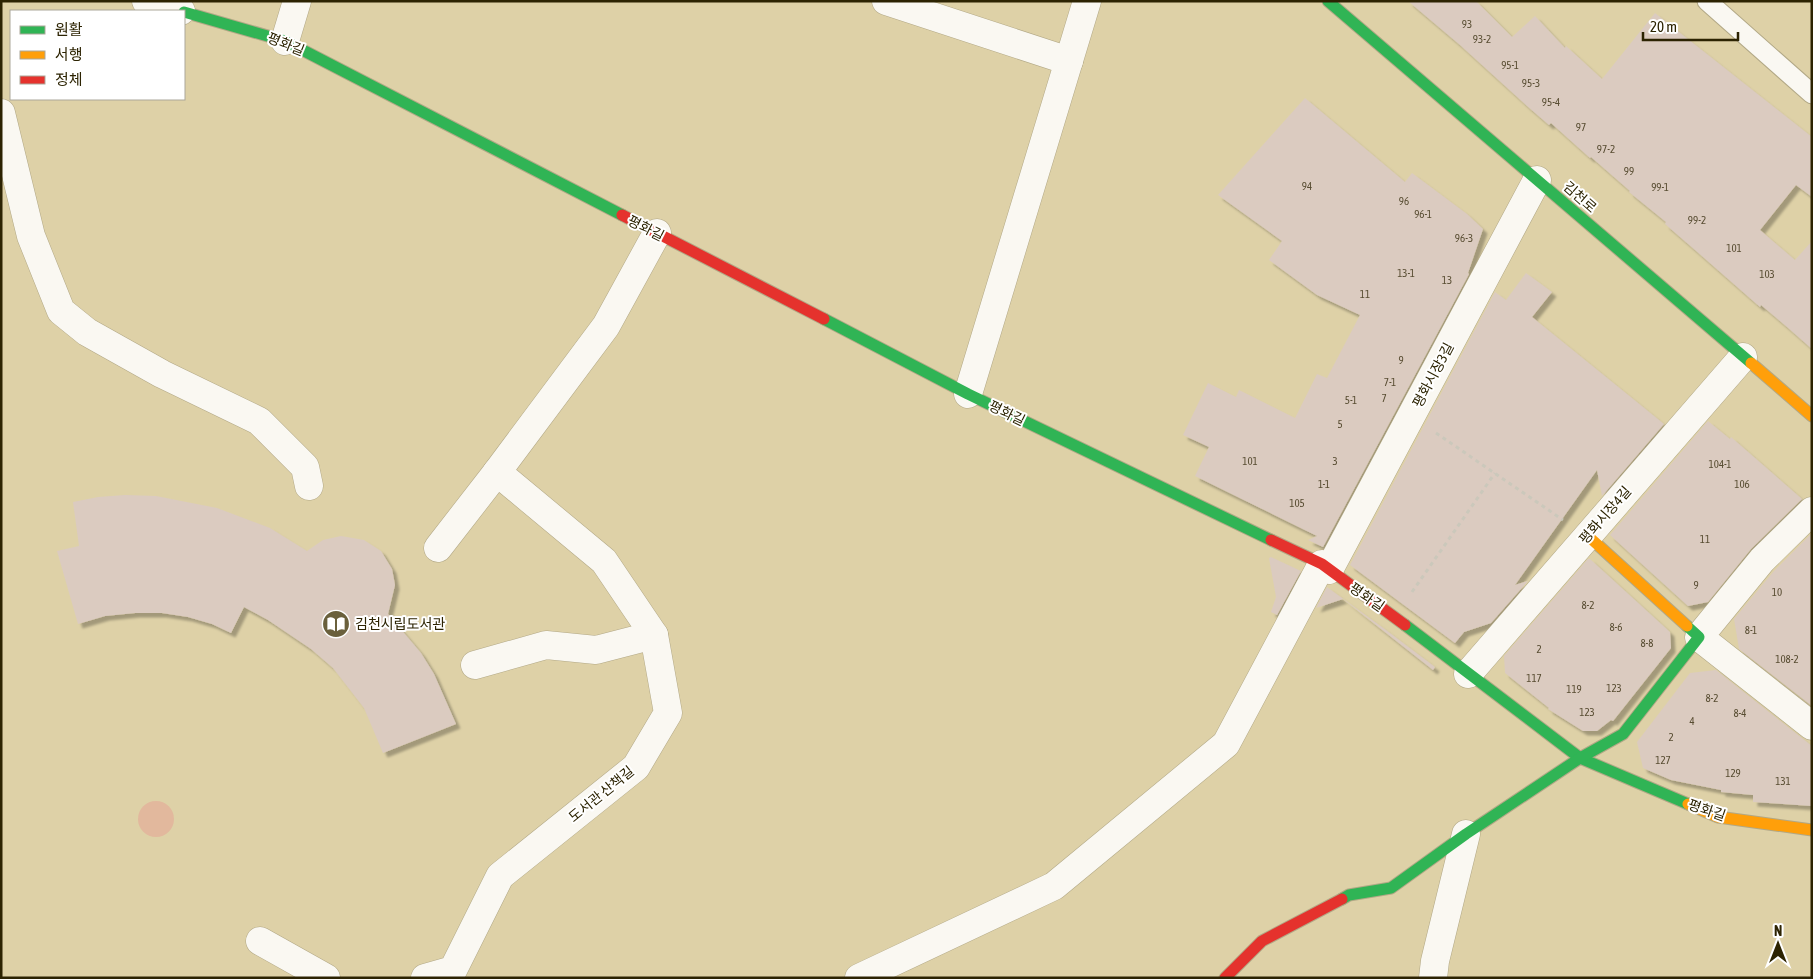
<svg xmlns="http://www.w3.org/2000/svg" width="1813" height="979" viewBox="0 0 1813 979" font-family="'Asap Condensed','Noto Sans KR',sans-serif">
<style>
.green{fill:#e2b89d}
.building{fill:#dbcbc0;filter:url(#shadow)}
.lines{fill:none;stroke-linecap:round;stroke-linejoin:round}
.lane-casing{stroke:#b2a886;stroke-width:21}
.street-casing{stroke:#b2a886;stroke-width:29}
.fast-casing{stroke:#b2a886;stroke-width:13}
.slow-casing{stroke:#b2a886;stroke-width:13}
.jam-casing{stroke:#b2a886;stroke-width:13}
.path{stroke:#cbc8bb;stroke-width:3;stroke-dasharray:4 4;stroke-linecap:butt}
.lane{stroke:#faf8f2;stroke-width:19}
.street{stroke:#faf8f2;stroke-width:28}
.fast{stroke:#30b455;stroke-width:11}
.slow{stroke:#ff9f0a;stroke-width:11}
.jam{stroke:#e5322d;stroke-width:11}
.labels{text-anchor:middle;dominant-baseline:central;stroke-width:4;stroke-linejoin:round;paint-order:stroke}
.number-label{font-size:11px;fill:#584d32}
.street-label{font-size:14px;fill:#2c2302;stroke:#fff}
.poi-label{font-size:14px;fill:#2c2302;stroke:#fff;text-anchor:start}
</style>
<defs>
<filter id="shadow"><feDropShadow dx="4.5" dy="4.5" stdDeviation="1" flood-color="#0004"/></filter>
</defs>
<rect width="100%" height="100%" fill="#ded1a7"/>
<circle class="green" cx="156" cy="819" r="18"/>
<g class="building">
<path d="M1408 1H1476L1512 37 1535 16 1565 48 1566 46 1602 79 1655 13 1812 137V197L1796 185 1760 230 1795 260 1812 241V349L1787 327 1761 305 1760 307 1695 250 1665 224 1666 222 1629 192 1630 191 1591 157 1590 158 1551 123 1549 125 1527 106 1460 45Z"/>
<path d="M1305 98 1405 182 1412 173 1467 214 1483 229 1468 273 1469 274 1323 547 1308 540 1317 536 1195 476 1209 447 1183 435 1208 383 1236 397 1239 390 1295 418 1317 374 1327 378 1360 315 1317 295 1269 260 1282 241 1218 195Z"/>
<path d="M1526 273 1552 292 1532 317 1664 424 1602 496 1597 470 1515 585 1528 581 1491 623 1464 632 1455 643 1350 565 1495 292 1506 300Z"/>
<path d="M1708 421 1730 439 1731 437 1802 499 1751 549 1708 602 1688 606 1610 535Z"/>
<path d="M125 495 156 496 217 508 270 528 307 551 323 540 341 536 364 540 381 551 392 569 395 585 388 614 421 653 434 674 456 724 383 753 364 708 333 668 311 649 268 620 244 607 231 633 212 624 188 617 162 613H135L105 616 78 624 57 551 79 546 73 502 98 497Z"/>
<path d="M1812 533V706L1739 649 1734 619 1774 571Z"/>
<path d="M1271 557 1301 571 1277 615 1271 612 1276 597 1269 558Z"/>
<path d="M1588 559H1590L1670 632 1671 648 1613 721 1611 720 1597 731H1583L1548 709 1549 708 1505 673 1504 656Z"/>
<path d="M1327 587 1386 630 1435 667 1433 670 1343 599 1316 608Z"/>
<path d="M1716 670 1812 746V806L1753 802V795L1721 792V790L1671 780 1643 768 1637 742 1690 673Z"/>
</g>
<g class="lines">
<g class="lane-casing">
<path id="lane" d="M1707 1 1812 94"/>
</g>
<g class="street-casing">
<g id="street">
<path d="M146 1 181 11"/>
<path d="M886 1 1069 61"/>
<path d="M285 41 297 1"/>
<path d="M1 113 31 236 61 311 87 332 162 374 259 421 305 467 309 486"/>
<path d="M968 394 1087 1"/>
<path d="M1812 511 1762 560 1699 637 1812 726"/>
<path d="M438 548 497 472 606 326 657 233"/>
<path d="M1329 570 1537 180"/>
<path d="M475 665 546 645 596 650 654 635"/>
<path d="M1468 674 1743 357"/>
<path d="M260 941 326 978"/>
<path d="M425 978 453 970 500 876 636 767 668 713 654 635 604 561 497 472"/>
<path d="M859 978 1054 886 1226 744 1322 564"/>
<path d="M1433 978 1435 961 1466 834"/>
</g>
</g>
<g class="fast-casing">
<g id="fast">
<path d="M1328 1 1751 363"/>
<path d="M184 12 285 41 622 215"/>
<path d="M824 319 968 394 1271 540"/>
<path d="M1405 625 1580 758 1688 804"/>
<path d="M1342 899 1349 895 1391 888 1466 834 1580 758 1623 734 1699 637 1687 626"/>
</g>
</g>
<g class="slow-casing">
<g id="slow">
<path d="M1751 363 1812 416"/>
<path d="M1588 536 1687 626"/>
<path d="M1688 804 1718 817 1812 830"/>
</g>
</g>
<g class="jam-casing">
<g id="jam">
<path d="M622 215 824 319"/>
<path d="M1271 540 1322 564 1405 625"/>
<path d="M1225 978 1262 941 1342 899"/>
</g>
</g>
<g class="path">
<path d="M1436 433 1563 520"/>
<path d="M1412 592 1495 473"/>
</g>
<use href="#lane" class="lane"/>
<use href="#street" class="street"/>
<use href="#fast" class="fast"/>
<use href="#slow" class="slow"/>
<use href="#jam" class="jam"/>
</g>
<defs>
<g id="library-disc" transform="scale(1.4375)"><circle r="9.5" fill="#6a603c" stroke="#fff"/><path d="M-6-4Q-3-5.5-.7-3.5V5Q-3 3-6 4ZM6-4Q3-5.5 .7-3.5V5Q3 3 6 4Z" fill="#fff"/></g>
</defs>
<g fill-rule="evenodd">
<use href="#library-disc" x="336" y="624"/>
</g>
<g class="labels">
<g class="number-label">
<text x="1467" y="24">93</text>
<text x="1482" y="39">93-2</text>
<text x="1510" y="65">95-1</text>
<text x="1531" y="83">95-3</text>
<text x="1551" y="102">95-4</text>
<text x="1581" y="127">97</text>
<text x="1606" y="149">97-2</text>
<text x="1629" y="171">99</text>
<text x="1307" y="186">94</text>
<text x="1660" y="187">99-1</text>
<text x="1404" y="201">96</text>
<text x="1423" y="214">96-1</text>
<text x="1697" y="220">99-2</text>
<text x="1464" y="238">96-3</text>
<text x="1734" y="248">101</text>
<text x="1406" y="273">13-1</text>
<text x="1767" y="274">103</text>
<text x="1447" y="280">13</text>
<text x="1365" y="294">11</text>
<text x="1401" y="360">9</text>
<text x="1390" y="382">7-1</text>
<text x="1384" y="398">7</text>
<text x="1351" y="400">5-1</text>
<text x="1340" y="424">5</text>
<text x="1250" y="461">101</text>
<text x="1335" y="461">3</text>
<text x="1720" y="464">104-1</text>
<text x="1324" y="484">1-1</text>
<text x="1742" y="484">106</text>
<text x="1297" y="503">105</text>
<text x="1705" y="539">11</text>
<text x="1696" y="585">9</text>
<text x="1777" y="592">10</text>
<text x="1588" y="605">8-2</text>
<text x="1616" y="627">8-6</text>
<text x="1751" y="630">8-1</text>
<text x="1647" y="643">8-8</text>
<text x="1539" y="649">2</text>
<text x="1787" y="659">108-2</text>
<text x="1534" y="678">117</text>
<text x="1614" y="688">123</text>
<text x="1574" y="689">119</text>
<text x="1712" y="698">8-2</text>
<text x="1587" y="712">123</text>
<text x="1740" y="713">8-4</text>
<text x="1692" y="721">4</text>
<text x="1671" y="737">2</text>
<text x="1663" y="760">127</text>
<text x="1733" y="773">129</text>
<text x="1783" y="781">131</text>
</g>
<g class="street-label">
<text transform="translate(286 44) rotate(22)">평화길</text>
<text transform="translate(1580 197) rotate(41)">김천로</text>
<text transform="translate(646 228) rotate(27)">평화길</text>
<text transform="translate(1433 375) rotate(-62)">평화시장3길</text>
<text transform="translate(1007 413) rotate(26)">평화길</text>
<text transform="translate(1605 515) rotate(-49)">평화시장4길</text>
<text transform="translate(1367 597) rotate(35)">평화길</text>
<text transform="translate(601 794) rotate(-39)">도서관 산책길</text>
<text transform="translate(1707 810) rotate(19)">평화길</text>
</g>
<g class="poi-label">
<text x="355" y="624">김천시립도서관</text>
</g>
</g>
<rect width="1813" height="979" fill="none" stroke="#2c2302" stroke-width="5"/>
<rect x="10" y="10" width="175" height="90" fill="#ffffff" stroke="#aba79a"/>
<rect x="20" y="26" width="25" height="8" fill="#30b455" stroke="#aba79a"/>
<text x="55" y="35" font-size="15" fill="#2c2302">원활</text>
<rect x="20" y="51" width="25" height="8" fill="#ff9f0a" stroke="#aba79a"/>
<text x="55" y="60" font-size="15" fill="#2c2302">서행</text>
<rect x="20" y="76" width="25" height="8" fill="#e5322d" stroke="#aba79a"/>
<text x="55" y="85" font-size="15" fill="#2c2302">정체</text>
<g transform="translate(1778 944)" stroke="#ffffff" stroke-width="4" paint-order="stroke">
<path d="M0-4L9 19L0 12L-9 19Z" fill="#2c2302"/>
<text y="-8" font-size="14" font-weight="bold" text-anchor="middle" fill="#2c2302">N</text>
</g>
<path d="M1643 32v8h95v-8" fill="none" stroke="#2c2302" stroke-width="2.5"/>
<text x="1650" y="32" font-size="15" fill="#2c2302" stroke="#ffffff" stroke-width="4" paint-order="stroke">20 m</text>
</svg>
